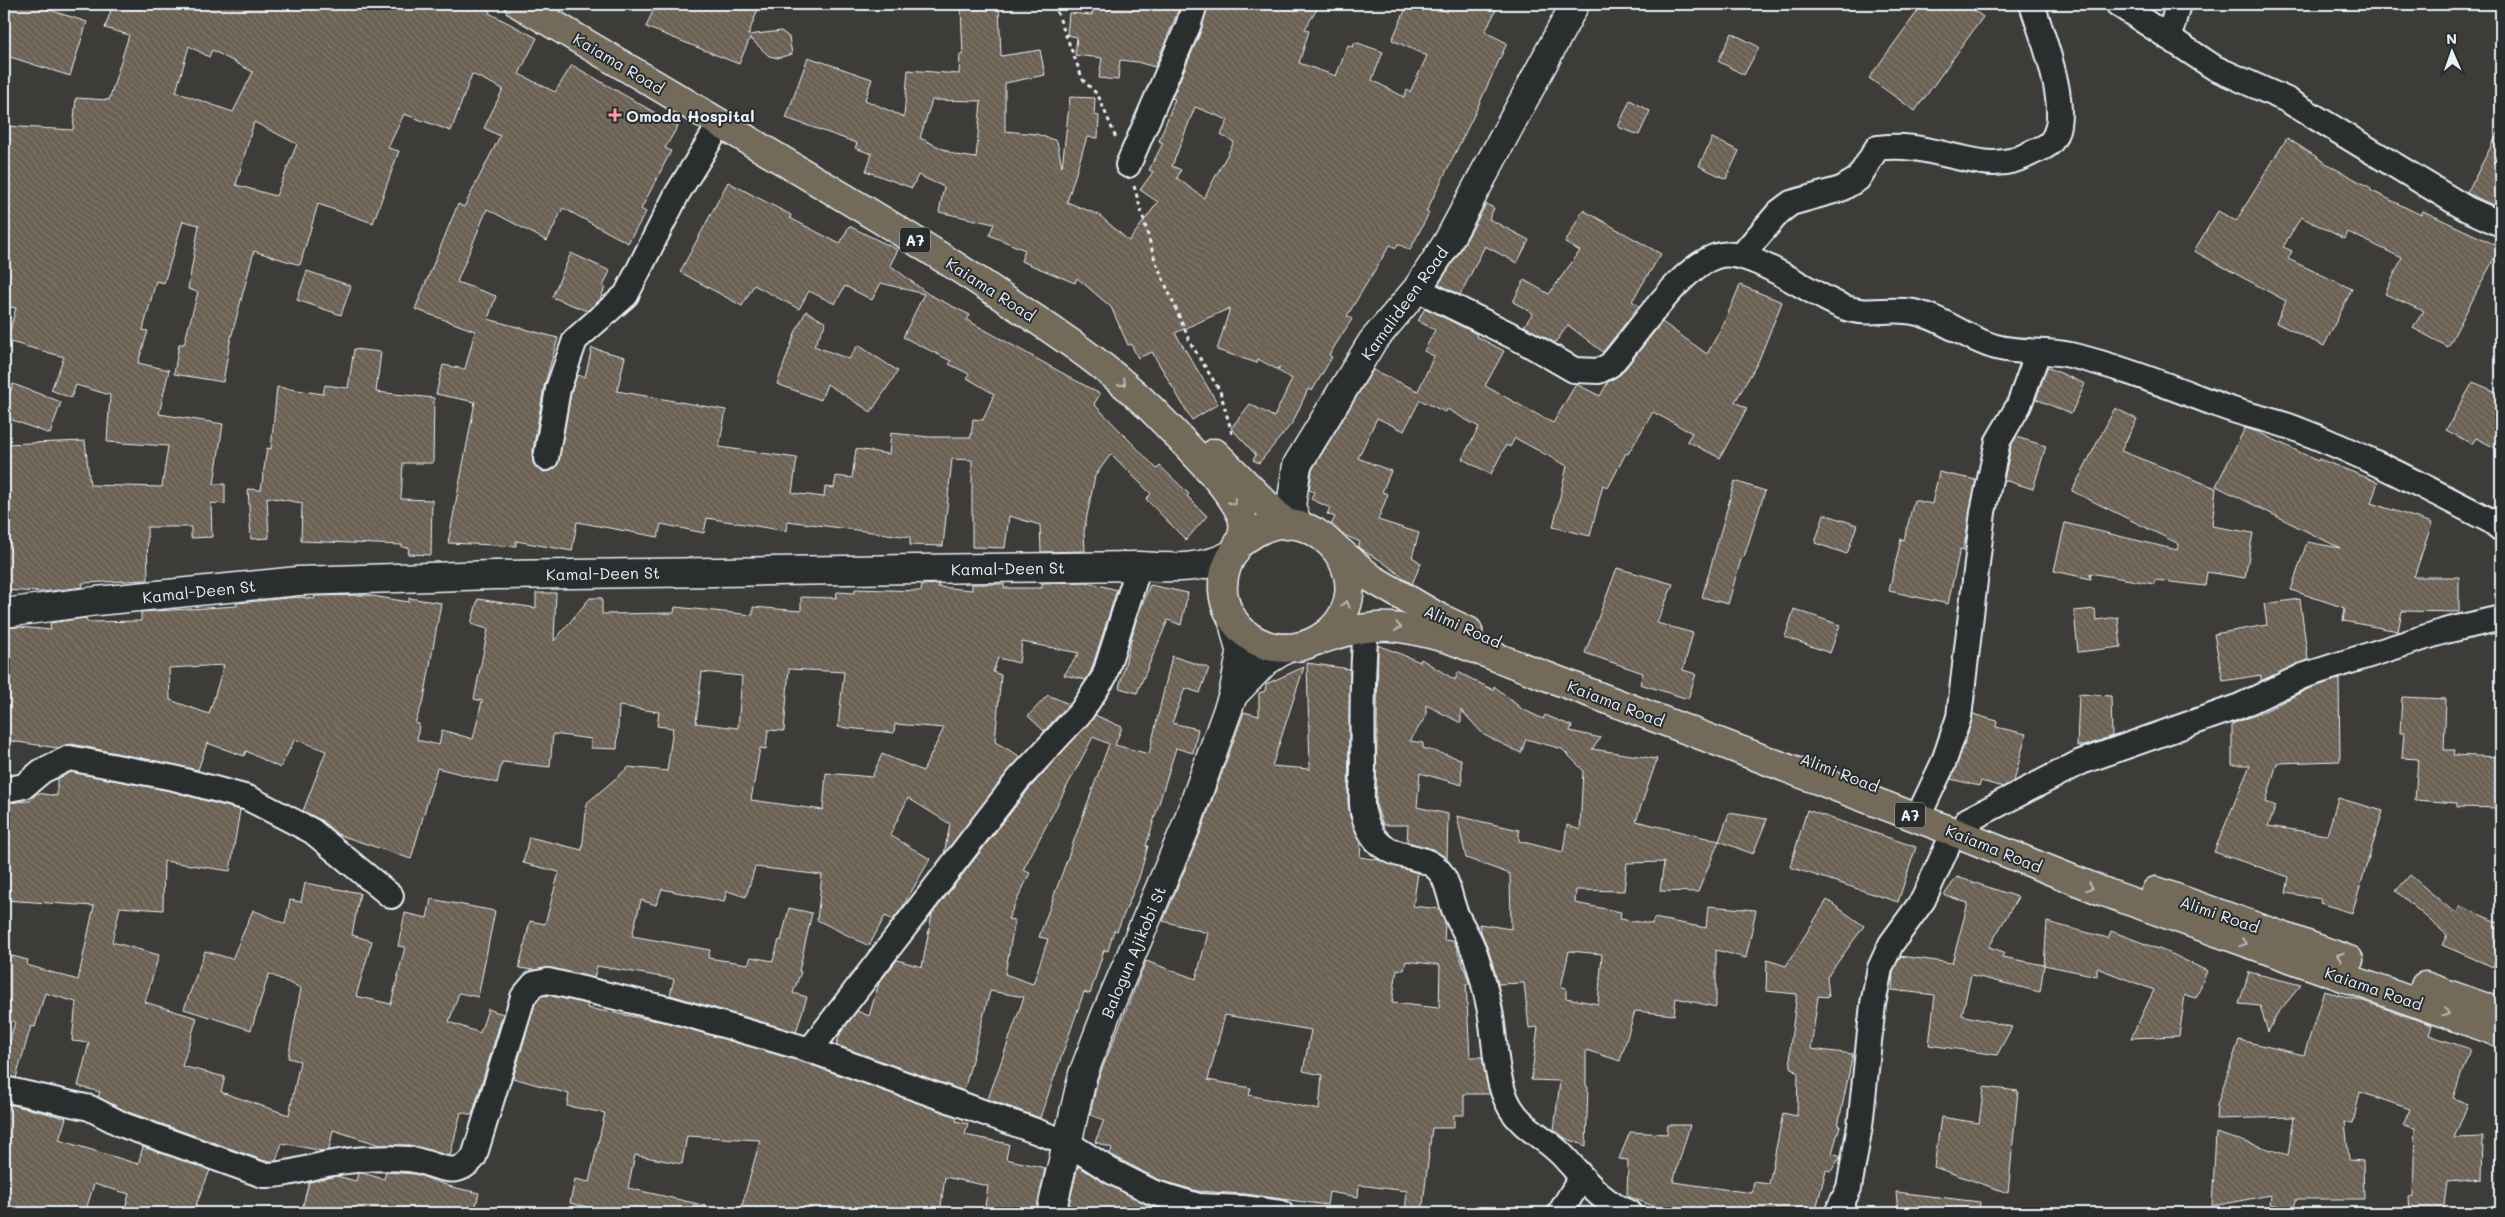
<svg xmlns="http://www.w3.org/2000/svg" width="2505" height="1217" viewBox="0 0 2505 1217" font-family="Mali,sans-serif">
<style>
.building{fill:url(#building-back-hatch);stroke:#e8f1f8;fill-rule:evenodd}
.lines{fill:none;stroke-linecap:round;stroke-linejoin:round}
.minor-casing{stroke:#e8f1f8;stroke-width:28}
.tertiary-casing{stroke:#e8f1f8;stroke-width:31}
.trunk-casing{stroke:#e8f1f8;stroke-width:31}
.path{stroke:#e8f1f8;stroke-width:3;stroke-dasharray:4 4;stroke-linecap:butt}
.minor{stroke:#2a2d2e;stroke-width:24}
.tertiary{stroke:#2a2d2e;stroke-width:28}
.trunk{stroke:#736b5a;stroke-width:28}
.oneway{stroke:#b9bbb9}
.poi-dot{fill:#ff9aa2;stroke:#2a2d2e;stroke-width:2}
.labels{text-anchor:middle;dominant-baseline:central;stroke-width:4;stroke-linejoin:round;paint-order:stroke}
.shield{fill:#2a2d2e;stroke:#afb6bb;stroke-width:1}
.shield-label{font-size:15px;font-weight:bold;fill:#e8f1f8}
.street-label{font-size:16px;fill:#e8f1f8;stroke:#2a2d2e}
.poi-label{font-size:16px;font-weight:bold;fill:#e8f1f8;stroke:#2a2d2e;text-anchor:start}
</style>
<defs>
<pattern id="building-back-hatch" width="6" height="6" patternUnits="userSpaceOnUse" patternTransform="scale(1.25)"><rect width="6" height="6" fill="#6b6052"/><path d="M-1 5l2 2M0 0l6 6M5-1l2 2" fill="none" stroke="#80776c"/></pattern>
</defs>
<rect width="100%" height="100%" fill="#3e3c39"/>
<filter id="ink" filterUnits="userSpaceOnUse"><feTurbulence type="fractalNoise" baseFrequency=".02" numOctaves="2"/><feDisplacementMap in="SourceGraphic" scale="10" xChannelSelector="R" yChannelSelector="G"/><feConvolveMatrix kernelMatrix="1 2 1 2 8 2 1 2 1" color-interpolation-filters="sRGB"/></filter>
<g filter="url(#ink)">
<g class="building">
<path d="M4 4H31L87 22 70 76 4 55Z"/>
<path d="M113 4H475L490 10 489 13 537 38 519 74 555 92 572 65 678 126 665 148 671 151 641 209 646 212 628 243 563 208 547 241 487 209 457 282 496 296 488 319 558 338 544 387 532 456 533 463 538 469 544 472 551 471 559 461 571 392 577 375 585 377 592 348 625 357 617 391 726 410 719 447 797 458 792 493 824 497 825 487 834 488 836 476 852 478 856 449 889 454 891 433 929 437H971L973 419 983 420 994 394 967 378 969 374 949 364 951 361 903 337 924 294 881 283 872 300 845 286 835 304 809 291 799 309 754 285 742 306 680 272 728 182 791 215 790 218 840 244 849 226 898 250 890 265 928 294 970 315 967 320 1100 394 1094 404 1157 469 1160 466 1189 494 1187 496 1207 516 1186 540 1146 499 1151 494 1111 454 1095 476 1084 531 1085 551 1041 552 1040 525 1009 516 1005 548 972 547V460L952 459 943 546 910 545V537L787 521 786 531 707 518 704 533 661 524 658 537 577 522 572 551 516 541V546L448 543 475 402 436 394 443 365 465 369 475 331 415 309 458 204 464 207 500 136 484 128 503 89 472 74 451 131 404 114 388 148 399 151 373 223 318 204 300 265 254 251 230 342 223 382 174 374 179 344H184L198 292 188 289 199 225 183 221 164 283 156 281 143 330 148 331 138 363 169 370 159 414 223 424 214 484H225V504L211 503 212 537 191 538V527H147L148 580 82 583 83 587 42 592 4 590V444L85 441 90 485 162 487 168 446 107 442 110 395 76 385 71 398 51 390 64 357 7 341 16 308 4 306V126L73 130 76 98 109 100 129 35 105 28ZM189 46 209 57 212 50 253 72 233 112 176 92ZM254 122 297 144 276 196 236 185Z"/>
<path d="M656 4H760L748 35 781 31 789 37 792 54 778 58 769 56 750 38 739 64 646 27Z"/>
<path d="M1094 4H1181L1155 67 1137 62 1120 60 1118 80 1099 78 1102 58 1075 55 1077 37 1067 35 1069 13 1092 15Z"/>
<path d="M1208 4H1320L1305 29 1309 31 1299 63 1336 76 1348 45 1353 47 1355 42 1383 52 1372 80 1404 97 1407 90 1410 92 1427 56 1392 40 1408 4H1429L1447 12 1451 4H1499L1485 32 1507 43 1474 115 1426 212 1429 213 1410 250 1398 244 1396 248 1390 245 1347 316 1352 319 1329 355 1332 357 1312 391 1308 389 1293 422 1259 463 1253 460 1256 455 1231 428 1250 404 1274 417 1292 379 1277 370 1280 367 1276 369 1258 359 1257 363 1217 350 1230 308 1175 333 1218 404 1192 420 1152 352 1138 358 1131 344 1128 345 1111 307 1077 278 1075 283 1021 261 1025 250 989 235 994 224 939 212 944 187 918 175 912 188 866 171 872 154 855 148 857 143 786 118 808 57 872 79 865 100 904 117 908 70 959 74 960 54 963 55 961 8 999 7 1001 56 1040 50 1045 75 1005 83V131L1036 134 1057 141 1062 167 1070 97 1095 98 1094 115 1099 116 1098 138 1087 137 1067 202 1099 215 1129 241 1158 202 1140 190 1153 172 1149 170 1163 143 1159 141 1175 99 1172 98 1201 31ZM932 100 981 101 976 158 956 155 920 138ZM1195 107 1228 120 1221 135 1234 142 1204 198 1177 178 1181 170 1172 166Z"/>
<path d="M1923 4H1965L1983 17 1915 111 1869 78Z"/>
<path d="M1732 33 1759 47 1744 75 1718 61Z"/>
<path d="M1630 100 1650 111 1639 135 1618 127Z"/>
<path d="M2501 127V209L2467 193Z"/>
<path d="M1712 138 1739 151 1726 179 1699 166Z"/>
<path d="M2287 138 2332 167 2371 188 2370 190 2421 215 2423 211 2500 247 2448 347 2413 328 2423 311 2385 294 2402 258 2348 232 2345 239 2301 217 2283 247 2292 251 2288 259 2352 289 2324 346 2276 323 2286 301 2194 251 2218 211 2236 221Z"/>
<path d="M1486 204 1494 208 1489 219 1529 240 1517 263 1485 246 1460 295 1439 284 1461 250Z"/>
<path d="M1583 210 1661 254 1632 301 1639 306 1603 352 1568 325 1555 343 1524 326 1533 313 1513 302 1524 280 1549 294 1580 251 1565 243Z"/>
<path d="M571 253 610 271 603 286 605 287 600 300 587 311 552 297Z"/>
<path d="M307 271 351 286 341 315 297 300Z"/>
<path d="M1740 285 1782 302 1758 362 1735 402 1747 408 1720 458 1687 441 1692 433 1653 412 1628 454 1626 453 1608 488 1603 485 1590 536 1553 527 1567 466 1515 438 1510 447 1506 445 1491 474 1462 459 1479 427 1447 409 1445 412 1420 400 1404 431 1377 418 1358 458 1391 471 1382 492 1388 494 1378 520 1419 533 1412 557 1421 563 1412 584 1380 560 1365 552 1358 547 1360 542 1342 534 1331 525 1335 517 1327 514 1330 508 1311 499 1314 492 1309 490 1312 470 1373 370 1418 391 1434 356 1424 351 1435 330 1418 321 1425 308 1477 334 1476 336 1504 351 1485 386 1553 423 1576 384 1600 396 1608 382 1621 374 1662 322 1707 354 1724 323Z"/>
<path d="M806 311 826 323 814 346 849 359 858 345 898 371 871 412 827 384 821 400 777 384 795 333Z"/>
<path d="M354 349 381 352 376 392 434 398 433 463H403L401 499 432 500 431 555 408 554 409 548 402 547V545L301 541 302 503 267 497 269 538 251 539 248 489 261 490 267 448 271 449 277 387 323 394 325 385 348 388Z"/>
<path d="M2047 367 2085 384 2071 414 2036 399Z"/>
<path d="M2473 382 2501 394V451L2476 438 2472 444 2446 430Z"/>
<path d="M13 384 61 402 50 434 4 417V409Z"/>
<path d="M2115 408 2137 419 2121 451 2216 488 2212 526 2253 533 2245 578 2207 572 2205 586 2155 580 2154 584 2090 573 2091 579 2054 571 2065 523 2177 550 2179 544 2072 491Z"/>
<path d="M2245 428 2258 432 2318 461 2319 459 2378 482 2371 503 2432 523 2414 577H2459V612L2402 611 2398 631 2343 621 2345 608 2291 590 2307 542 2340 548 2216 486Z"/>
<path d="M2016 437 2046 446 2033 489 2004 480 2011 446Z"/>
<path d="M1939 472 1976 480 1966 536 1963 550 1960 549 1948 604 1889 591 1901 539 1904 540 1914 500 1932 504Z"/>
<path d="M1735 481 1765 491 1744 557 1742 556 1728 604 1702 597Z"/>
<path d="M1824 514 1857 525 1847 554 1815 543Z"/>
<path d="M1617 568 1673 584 1657 623 1693 633 1683 670 1696 674 1688 699 1640 684 1643 673 1585 653Z"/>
<path d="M1087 582 1117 590 1091 671 1086 680 1064 675 1079 653 1022 642 1019 663 998 658 993 672 1001 675 995 742 1021 757 944 854 950 824 908 798 890 835 930 859 902 908 893 920 885 916 869 946 817 920 822 875 755 867 746 897 727 891 724 902 662 889 656 905 641 900 632 936 710 950 708 958 748 964 751 957 773 961 779 940 781 941 789 908 812 913 799 971 801 972 793 993 807 997 796 1032 670 995 674 979 597 966 594 978 551 968 533 970 519 968 530 921 545 924 559 872 523 863 529 837 582 850 587 803 629 767 667 771 673 728 657 726 659 712 619 706 617 749 591 748V739L553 734 550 767 502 762 497 783 437 768 411 859 337 834 321 820 303 811 326 751 295 739 280 768 246 751 244 756 207 743 198 770 72 744 58 748 4 740V628L19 627 51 630 50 623 86 618 87 622 141 621V612L237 606V603L299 597 314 599 315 596 366 595 409 602V598L441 603 424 699 415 723 419 724 417 740 439 745 442 730 473 739 482 701 474 699 488 629 471 624 478 599 536 608V593H556L554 641 590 598H602V614L674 613 675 607 753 615V607L801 611V597L836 598 837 592 855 593V589L921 591 922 585 939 584 938 587 972 590V584H1004V588H1042V583ZM224 665 209 714 170 700 169 668ZM789 669 844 672 838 727 894 733 895 724 944 728 923 771 882 754 872 777 826 773 823 810 751 800 760 748 766 749 768 730 784 731ZM702 672 742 676 738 728 696 723Z"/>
<path d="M1150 585 1188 593 1181 625 1168 620 1137 693 1119 688 1136 620Z"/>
<path d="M2300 599 2308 660 2261 681V675L2223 681 2214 634 2267 625 2264 604Z"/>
<path d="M1794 609 1840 625 1830 653 1785 637Z"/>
<path d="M2095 609 2096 620 2118 617 2121 647 2078 652 2074 611Z"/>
<path d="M1378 645 1420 662 1421 659 1455 680 1458 672 1493 690 1494 686 1522 709 1543 719 1545 715 1572 726 1570 731 1601 738 1592 749 1657 759 1636 821 1719 841 1698 892 1660 891 1664 862 1627 863 1624 891 1576 890 1575 903 1621 912 1620 919 1652 924 1654 918 1706 928 1708 906 1756 910 1746 958 1716 950V1007L1676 998 1674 1015 1635 1011 1620 1061 1586 1050V1086L1588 1087 1586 1146 1565 1138 1554 1130 1560 1081 1531 1080 1538 1027 1529 1028 1524 983 1498 984 1482 934 1479 924 1511 929 1510 874 1466 858 1457 816 1519 830V841L1563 852 1567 825 1580 830 1583 770 1562 749 1526 739 1521 753 1484 735 1461 710V723L1426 705V716L1410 741 1423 743V748L1461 759 1462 785 1420 773 1417 807 1448 814 1447 858 1432 849 1407 842 1408 825H1383L1376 805ZM1569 951 1602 954 1598 1004 1566 998V988L1561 987Z"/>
<path d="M1172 656 1209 668 1200 693 1185 688 1172 723 1198 729 1193 753 1176 748 1146 846H1148L1139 878 1117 931 1114 930 1108 951 1104 950 1090 994 1084 992 1040 1118 988 1099 1024 997 990 991 964 1091 836 1045 841 1032 857 1011 869 1016 879 983 897 960 922 967 932 914 1029 789 1095 715 1122 727 1115 745 1149 754ZM1093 737 1109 744 1039 937 1048 939 1033 984 1005 974 1015 920 1008 919 1030 873 1023 870Z"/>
<path d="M1307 663 1350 669 1348 802 1350 817 1361 842 1360 857 1379 860 1418 873 1413 906 1440 909 1445 923 1444 940 1454 941 1470 984H1466L1470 1057H1482L1490 1094H1464V1115H1454V1128H1432L1422 1213H1405L1407 1191 1359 1185 1358 1197 1329 1192 1327 1205 1245 1194 1197 1191 1157 1179 1110 1154 1112 1148 1095 1142 1104 1120 1090 1115 1098 1079 1146 961 1196 979 1208 933 1163 921 1200 834 1244 712 1259 716V693L1265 691 1266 684 1304 667 1272 766 1310 769ZM1406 961 1440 965 1439 1008 1392 1003 1397 969 1404 970ZM1225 1015 1311 1030 1303 1071 1322 1075 1319 1110 1249 1095 1251 1088 1208 1080Z"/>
<path d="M2339 679 2340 761 2277 763 2266 802 2276 806 2268 826 2327 835 2338 798 2383 811 2352 913 2320 903 2321 899 2286 893 2289 877 2214 852 2250 765H2232V724L2261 713 2308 689Z"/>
<path d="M2079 694 2111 696 2112 736 2085 746H2077Z"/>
<path d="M1048 695 1069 704 1044 731 1028 716Z"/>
<path d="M2402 697 2446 699 2444 750H2454L2453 755 2501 757V808L2457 807V803L2415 800 2418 759 2402 758 2404 733H2400Z"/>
<path d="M1973 714 1997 721 1996 727 2026 734 2014 781 2003 787 1981 781 1979 786 1951 779Z"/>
<path d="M71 772 171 791 240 810 230 871 164 861 163 910 120 907 112 942 159 955 145 1002 197 1018 182 1066 225 1077 221 1092 289 1115 300 1061 288 1058 301 988 269 974 251 1030 184 1009 205 951 232 959 253 910 285 924 290 900 301 902 305 883 360 893 352 935 372 941 356 996 391 1004 405 947 398 946 405 913 427 918 431 899 495 911 478 997 459 993 449 1022 480 1033 488 1009 503 1014 472 1115 461 1112 450 1156 410 1145H380L333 1130 329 1150 323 1151 282 1143 276 1161H265L128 1112 98 1097 100 1092 78 1086 89 1043 72 1041 76 1002 45 993 35 1027 31 1026 16 1078 4 1076V1060L15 1022 4 1019V954L28 960 27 965 78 980 94 906 4 900V803L30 801 37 793 57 796V779Z"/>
<path d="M1807 810 1916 847 1898 902 1790 867Z"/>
<path d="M1729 813 1767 819 1753 854 1719 841Z"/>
<path d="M2410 875 2456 914 2460 906 2501 924V948L2493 967 2442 945 2447 935 2396 891Z"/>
<path d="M1957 877 2018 897 1989 947 2004 952 2002 957 2044 965 2040 992 1971 975 1962 1015 2012 1027 1997 1055 1929 1045 1935 995 1892 990 1893 972 1900 956 1952 963 1968 903 1944 895Z"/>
<path d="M1827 900 1864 926 1827 977 1829 997 1818 996 1811 1049 1853 1054 1838 1126H1840L1832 1153 1841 1156 1831 1171 1826 1170 1815 1213H1689L1653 1206 1627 1196 1628 1160 1619 1159 1630 1132 1667 1134 1668 1125H1690L1673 1182 1752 1193 1754 1182 1769 1184 1783 1113 1797 1116 1798 1074 1791 1067 1790 1047 1797 994 1766 991 1767 960 1786 966Z"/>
<path d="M2047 922 2108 938 2111 931 2172 954 2207 971 2196 998 2185 995 2179 1036 2131 1038 2154 990 2097 968V976L2044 965Z"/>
<path d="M2249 972 2301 985 2277 1014 2268 1032 2260 1006 2239 1004Z"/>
<path d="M2324 991 2363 1001 2432 1025 2429 1035 2470 1049 2453 1098 2468 1104 2454 1138 2483 1137 2482 1179 2447 1182 2443 1213H2410L2409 1197 2413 1196 2415 1128 2403 1125 2410 1109 2360 1092 2353 1123 2345 1122 2349 1160 2363 1161 2364 1199H2297L2293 1209 2270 1204 2271 1195 2212 1206 2216 1133 2288 1155 2294 1117 2216 1119 2217 1105 2239 1040 2304 1055Z"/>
<path d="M548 995 588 1004 587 1008 669 1023 806 1063 957 1117 956 1121 968 1124 965 1135 1009 1144 1006 1159 1045 1168 1036 1213H984L988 1186 945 1177 940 1213H740L760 1140 687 1136 682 1164 635 1155 628 1188 707 1206 706 1213H594L595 1209 570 1203 575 1179 589 1182 605 1113 567 1106 569 1094 513 1078 535 1004 541 996Z"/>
<path d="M1984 1087 2018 1091 2008 1193 1934 1167 1941 1117 1979 1123Z"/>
<path d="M4 1103 66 1118 59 1140 138 1164 143 1147 210 1170 193 1213H124L129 1194 94 1184 85 1213H4Z"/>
<path d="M1078 1166 1105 1183 1166 1213H1067Z"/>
<path d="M386 1172 415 1174 452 1187 479 1193 474 1213H351L334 1209 333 1213H301L309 1182 337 1176 356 1181 358 1173H362L384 1179Z"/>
<path d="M1896 1192 1980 1202 1979 1213H1898Z"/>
</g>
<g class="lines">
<g class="minor-casing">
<g id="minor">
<path d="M2118 4 2215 68 2287 100 2467 209 2501 224"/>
<path d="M2169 38 2178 4"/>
<path d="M1128 165 1188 26 1195 4"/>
<path d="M1742 255 1779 212 1791 203 1841 189 1858 179 1877 148C1913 142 1947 157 1982 162 2000 165 2017 161 2033 152 2038 150 2046 147 2050 143 2075 116 2041 34 2032 4"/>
<path d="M1417 289 1527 343 1574 370 1599 371 1610 365C1637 335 1683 262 1721 255 1753 249 1812 296 1846 308 1866 315 1885 309 1905 311 1938 313 1965 339 1996 347 2020 354 2046 349 2070 355 2122 367 2173 388 2224 407 2248 416 2275 420 2299 430 2365 455 2428 489 2491 521L2501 529"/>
<path d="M546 458 558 389 575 340 626 295 677 194 720 124"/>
<path d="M1366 628C1362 674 1362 720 1363 767 1363 781 1360 799 1363 812 1378 875 1428 841 1445 880 1449 890 1451 901 1455 912 1460 924 1467 934 1472 946 1480 963 1486 992 1490 1011 1496 1042 1494 1079 1510 1107 1522 1128 1546 1138 1562 1155 1584 1178 1600 1202 1630 1213"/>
<path d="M4 790 24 786 42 771 69 758 174 778 248 798 312 831 391 896"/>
<path d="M1924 804 1943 764 1959 717 1983 512 1998 441 2019 405 2038 352"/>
<path d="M1968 820 2081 762 2240 706 2303 676 2445 631 2501 618"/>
<path d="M810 1050 1018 780 1081 712 1104 677 1139 566"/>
<path d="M4 1089 90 1108 123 1125 263 1175C285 1176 306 1168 327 1164 354 1159 382 1157 408 1159 435 1161 453 1183 474 1157L523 997 534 984 548 981 672 1010 810 1050 1066 1142 1111 1171 1152 1192 1198 1206 1243 1208 1281 1213"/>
<path d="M1560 1213 1581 1178"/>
<path d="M1837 1213 1849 1188 1860 1126 1873 1004 1880 968 1891 944 1923 900 1954 832"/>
</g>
</g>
<g class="tertiary-casing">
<g id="tertiary">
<path d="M1298 525 1291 506 1297 465 1372 342 1417 289 1447 243 1575 4"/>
<path d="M4 613 97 601 298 581 494 575 1139 566C1171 568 1206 570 1234 553"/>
<path d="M1233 695 1266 661 1287 648"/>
<path d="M1051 1213 1083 1074 1106 1014 1185 829 1233 695 1241 654 1232 618"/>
</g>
</g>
<g class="trunk-casing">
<g id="trunk">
<path d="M519 4C633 71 747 139 860 207 915 240 969 274 1022 310 1074 344 1124 379 1167 425 1187 446 1233 491 1242 517 1248 537 1233 549 1227 566 1211 606 1244 648 1285 648 1303 648 1319 641 1332 629 1374 587 1334 520 1279 524 1263 526 1250 535 1238 545"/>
<path d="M1215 453 1287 525"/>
<path d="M1338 550 1371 578 1438 617 1468 631"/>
<path d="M1320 640C1374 621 1395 624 1449 639L1954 832 2107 893 2501 1033"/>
<path d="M2156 891 2349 960"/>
<path d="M2425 986 2501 1013"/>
</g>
</g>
<g class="path">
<path d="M1054 4 1083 80 1098 95 1116 138"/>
<path d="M1134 186 1155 260 1191 344 1220 391 1233 437"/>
</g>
<use href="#minor" class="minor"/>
<use href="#tertiary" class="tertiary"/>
<use href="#trunk" class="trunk"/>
</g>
<defs><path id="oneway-chevron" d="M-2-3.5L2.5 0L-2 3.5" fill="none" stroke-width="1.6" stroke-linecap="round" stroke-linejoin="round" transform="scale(1.25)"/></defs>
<g class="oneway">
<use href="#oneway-chevron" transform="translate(1123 383) rotate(41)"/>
<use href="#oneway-chevron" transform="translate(1233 502) rotate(56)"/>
<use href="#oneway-chevron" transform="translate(1346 604) rotate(-75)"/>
<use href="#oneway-chevron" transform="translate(1398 627) rotate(8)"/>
<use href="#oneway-chevron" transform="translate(2090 887) rotate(22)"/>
<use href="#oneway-chevron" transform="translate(2243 943) rotate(19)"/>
<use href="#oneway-chevron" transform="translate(2340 956) rotate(-160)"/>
<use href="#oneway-chevron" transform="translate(2446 1013) rotate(20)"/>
</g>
</g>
<path class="poi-dot" d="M612.5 107.5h5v5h5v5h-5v5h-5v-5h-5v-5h5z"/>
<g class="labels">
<g class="shield">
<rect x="900" y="227.5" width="30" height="25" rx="4"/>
<rect x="1895" y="802.5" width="30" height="25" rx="4"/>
</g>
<g class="shield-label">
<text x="915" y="240">A7</text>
<text x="1910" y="815">A7</text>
</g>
<g class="street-label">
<text transform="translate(619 63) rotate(31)">Kaiama Road</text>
<text transform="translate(991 289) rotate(33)">Kaiama Road</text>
<text transform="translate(1404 303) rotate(-54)">Kamalideen Road</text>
<text transform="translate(1008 568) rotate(-1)">Kamal-Deen St</text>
<text transform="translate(603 573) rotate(-1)">Kamal-Deen St</text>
<text transform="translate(199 591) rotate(-6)">Kamal-Deen St</text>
<text transform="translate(1463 626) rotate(24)">Alimi Road</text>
<text transform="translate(1616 703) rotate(21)">Kaiama Road</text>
<text transform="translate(1840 772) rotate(21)">Alimi Road</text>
<text transform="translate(1994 848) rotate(22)">Kaiama Road</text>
<text transform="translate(2220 914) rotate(19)">Alimi Road</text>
<text transform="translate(1133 952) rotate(-67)">Balogun Ajikobi St</text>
<text transform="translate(2374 988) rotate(19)">Kaiama Road</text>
</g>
<g class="poi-label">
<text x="626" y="115">Omoda Hospital</text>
</g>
</g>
<rect width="2505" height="1217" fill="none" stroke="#2a2d2e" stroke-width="20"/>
<rect x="10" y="10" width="2485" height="1197" fill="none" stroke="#e8f1f8" stroke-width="2" filter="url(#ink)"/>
<g transform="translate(2452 52) rotate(358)" stroke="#2a2d2e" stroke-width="4" paint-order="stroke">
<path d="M0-4L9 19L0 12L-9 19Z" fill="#e8f1f8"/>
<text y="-8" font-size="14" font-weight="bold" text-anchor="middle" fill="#e8f1f8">N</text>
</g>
</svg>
